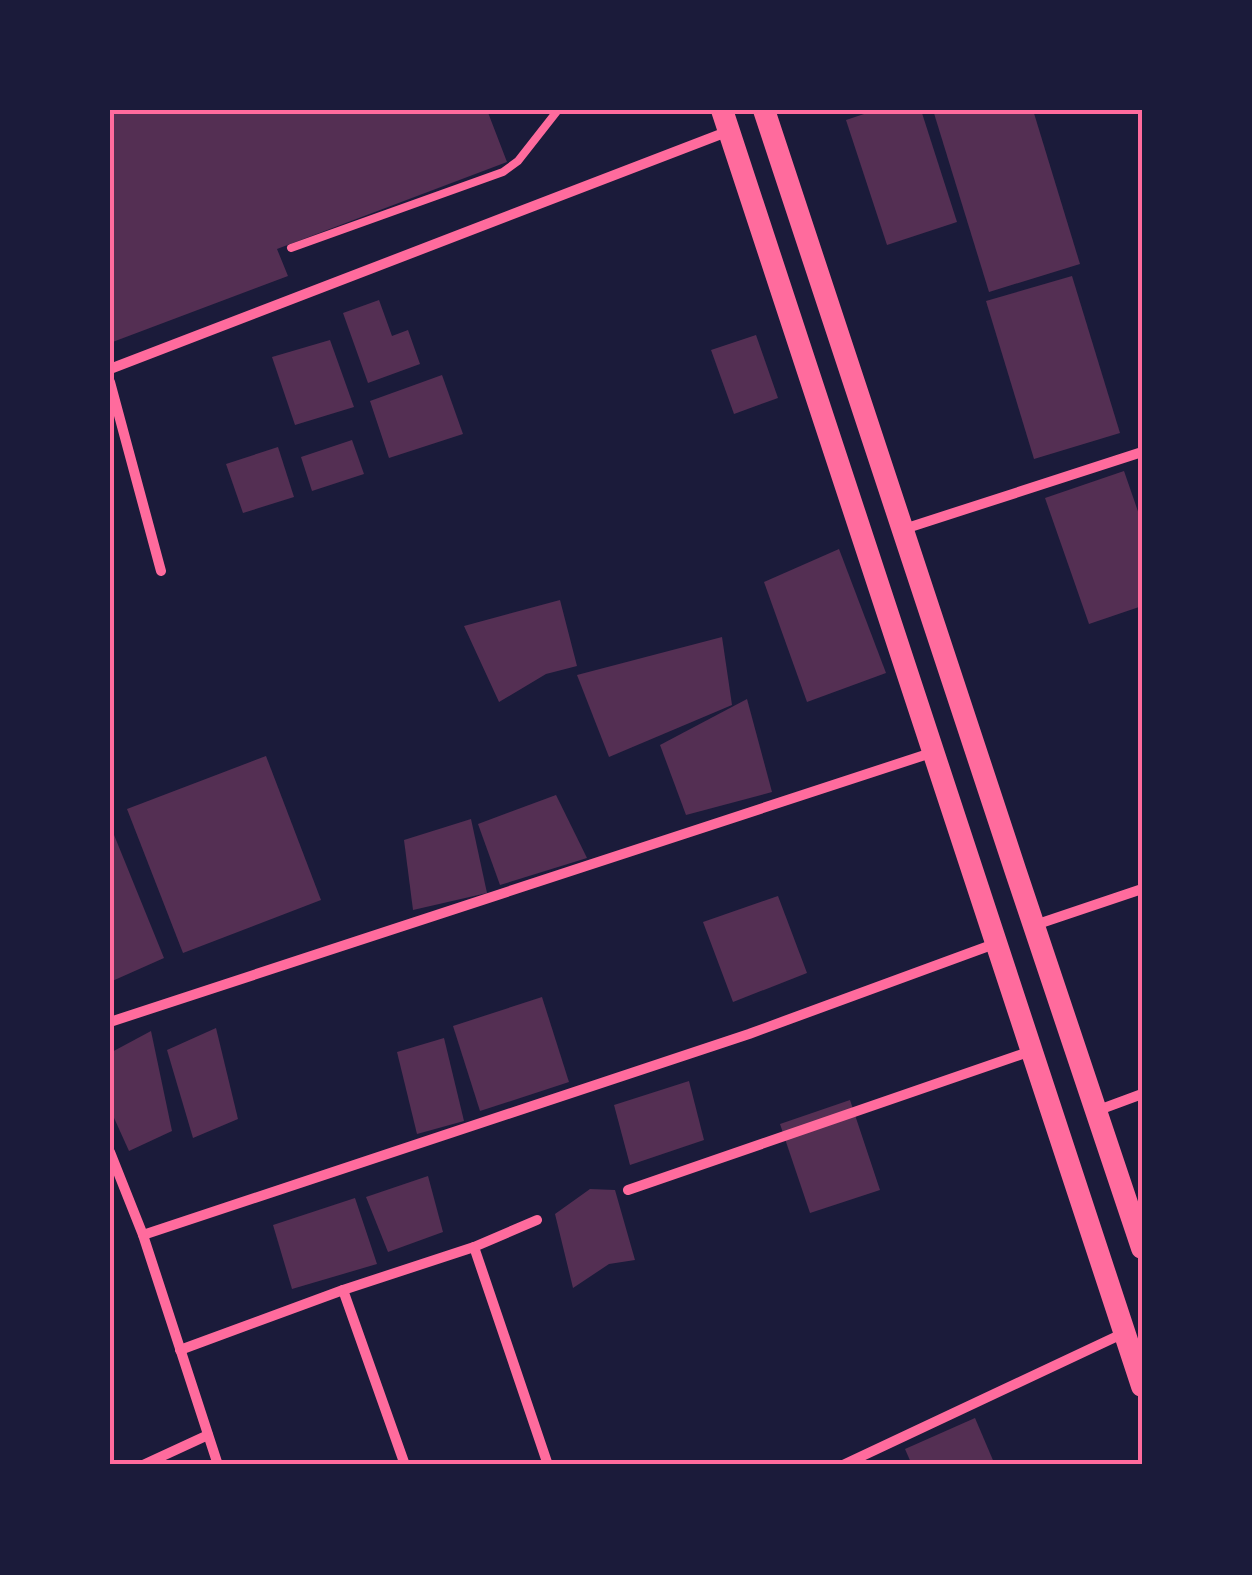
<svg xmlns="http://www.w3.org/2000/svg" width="1252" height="1575" viewBox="0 0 1252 1575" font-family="'DM Sans',sans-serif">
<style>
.building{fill:#542f53}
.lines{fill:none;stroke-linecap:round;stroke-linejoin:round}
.service{stroke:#ff6b9d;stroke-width:8}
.minor{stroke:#ff6b9d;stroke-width:10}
.primary{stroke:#ff6b9d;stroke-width:22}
.neatline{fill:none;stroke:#ff6b9d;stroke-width:4}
</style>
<rect width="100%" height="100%" fill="#1b1b3a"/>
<g class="building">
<path d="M110 110H487L507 162 277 249 288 276 110 343Z"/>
<path d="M876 110H921L957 222 887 245 846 120Z"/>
<path d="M933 110H1033L1080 264 989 292Z"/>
<path d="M1072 276 1120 433 1034 459 986 301Z"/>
<path d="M379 300 392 336 408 330 420 364 368 383 343 313Z"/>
<path d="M756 335 778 398 734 414 711 350Z"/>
<path d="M330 340 354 407 295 425 272 357Z"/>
<path d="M442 375 463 434 389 458 370 401Z"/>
<path d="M352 440 364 474 312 491 301 457Z"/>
<path d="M278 447 294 497 243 513 226 464Z"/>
<path d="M1124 471 1142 523V606L1089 624 1045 498Z"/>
<path d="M839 549 886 673 807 702 764 582Z"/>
<path d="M560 600 577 666 546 674 499 702 464 626Z"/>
<path d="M722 637 732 705 609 757 577 675Z"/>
<path d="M747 699 772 792 686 815 660 745Z"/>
<path d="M266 756 321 900 183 953 127 809Z"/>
<path d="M556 795 587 858 500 885 478 824Z"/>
<path d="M471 819 487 893 413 910 404 840Z"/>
<path d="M110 825 164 958 110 982Z"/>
<path d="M778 896 807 973 733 1002 703 922Z"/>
<path d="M542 997 569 1082 480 1111 453 1026Z"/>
<path d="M216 1028 238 1119 193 1138 167 1050Z"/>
<path d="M151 1031 172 1131 129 1151 110 1109V1053Z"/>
<path d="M444 1038 464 1121 417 1134 397 1052Z"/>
<path d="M689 1081 704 1140 630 1165 614 1105Z"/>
<path d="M850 1100 880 1190 810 1213 780 1124Z"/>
<path d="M428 1176 443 1232 388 1252 366 1197Z"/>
<path d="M590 1189 615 1190 635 1260 609 1264 573 1288 555 1214Z"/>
<path d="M355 1198 377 1264 292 1289 273 1225Z"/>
<path d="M975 1418 995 1465H912L905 1449Z"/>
</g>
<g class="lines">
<path class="service" d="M291 248 503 172 518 161 558 110"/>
<g class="minor">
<path d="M110 369 729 131"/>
<path d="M110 382 161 571"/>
<path d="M901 530 1142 452"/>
<path d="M1035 925 1142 889"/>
<path d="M110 1022 934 752"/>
<path d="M1096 1111 1142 1094"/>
<path d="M110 1152 143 1235 218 1465"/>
<path d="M628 1190 1031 1051"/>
<path d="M143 1235 749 1034 997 943"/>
<path d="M474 1247 548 1465"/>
<path d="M343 1290 405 1465"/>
<path d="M180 1350 343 1290 474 1247 537 1220"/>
<path d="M143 1465 208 1435"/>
<path d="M843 1465 1124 1333"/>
</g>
<g class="primary">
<path d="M722 110 1142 1386"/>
<path d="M764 110C887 490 1015 869 1142 1248"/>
</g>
</g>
<rect width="1252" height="1575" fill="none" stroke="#1b1b3a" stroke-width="225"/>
<rect x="112" y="112" width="1028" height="1350" class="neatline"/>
</svg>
